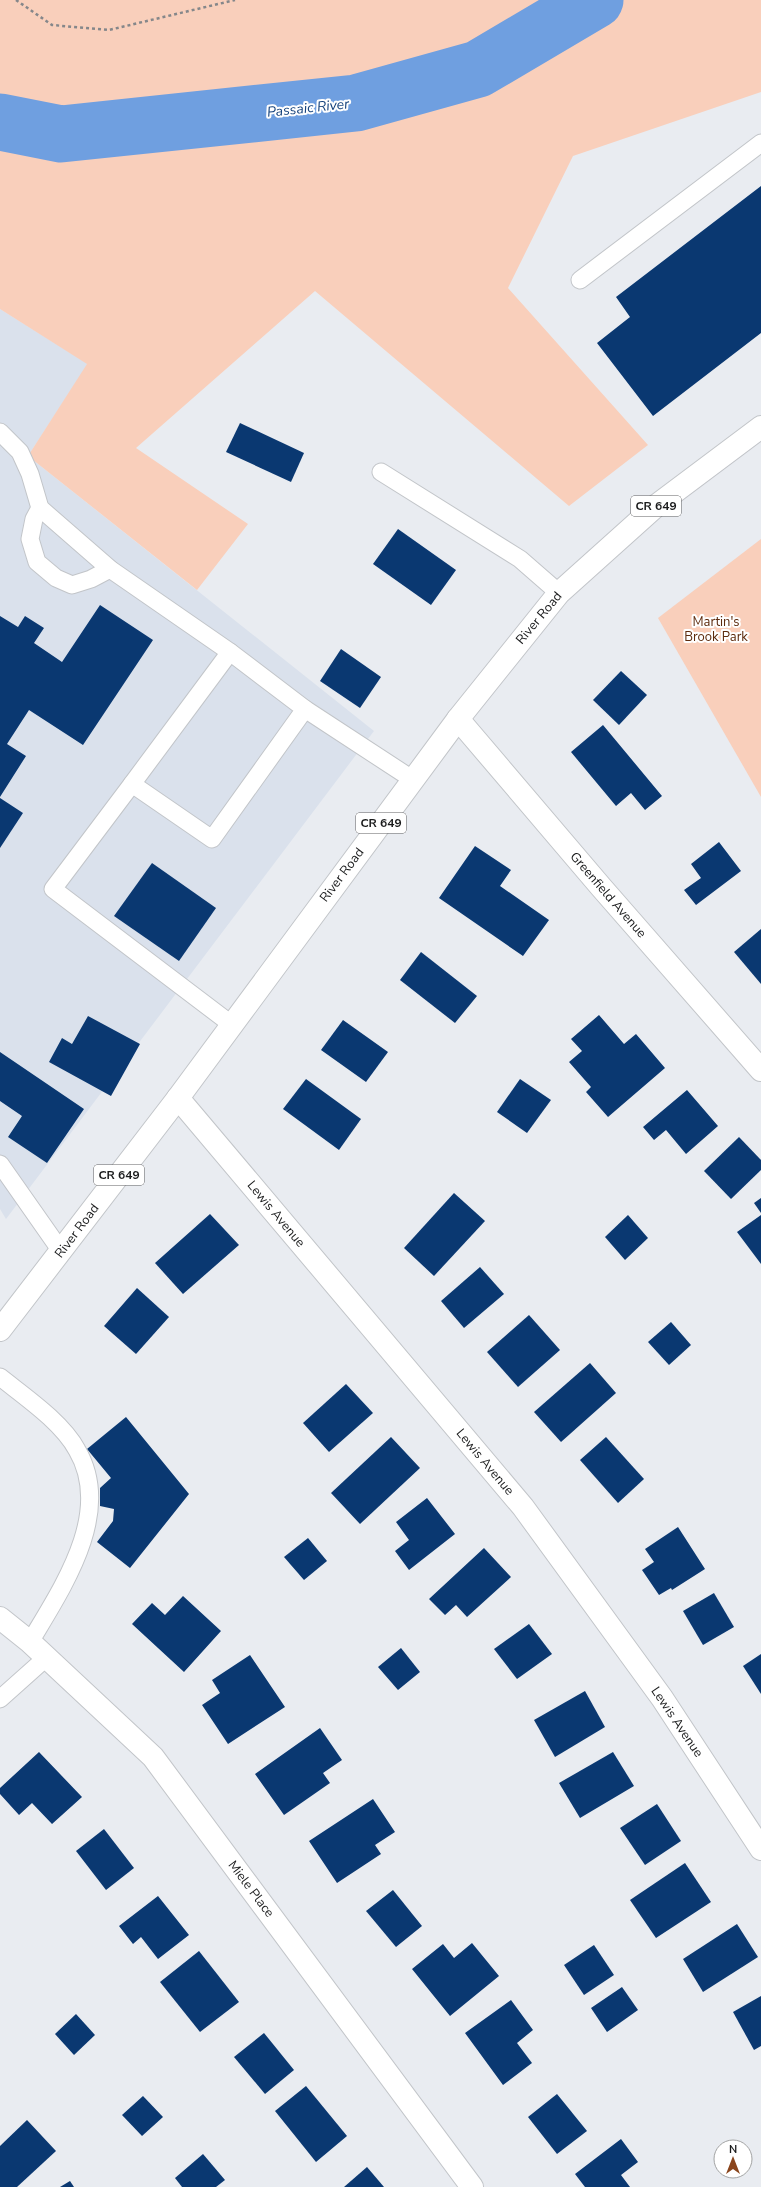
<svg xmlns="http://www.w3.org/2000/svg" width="761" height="2187" viewBox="0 0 761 2187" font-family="'Nunito Sans',sans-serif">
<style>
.built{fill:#dae1ec}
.green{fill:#f9cfbb}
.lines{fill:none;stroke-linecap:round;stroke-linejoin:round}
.river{stroke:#6f9fe0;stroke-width:57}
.building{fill:#0a3871}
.lane-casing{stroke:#c2c5c9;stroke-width:19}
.street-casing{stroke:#c2c5c9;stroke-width:24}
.primary-casing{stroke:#c2c5c9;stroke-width:24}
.path{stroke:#85878a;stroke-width:2.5;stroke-dasharray:3 3;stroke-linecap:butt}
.lane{stroke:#fff;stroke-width:17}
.street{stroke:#fff;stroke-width:22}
.primary{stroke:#fff;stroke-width:22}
.labels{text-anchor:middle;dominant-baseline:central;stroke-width:4;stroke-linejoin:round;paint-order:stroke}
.shield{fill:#fff;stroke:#5f5f60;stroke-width:1}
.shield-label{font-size:12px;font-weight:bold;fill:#1a1b1c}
.street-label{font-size:13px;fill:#1a1b1c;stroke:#fff}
.park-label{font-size:13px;fill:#5d2b0d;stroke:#fff}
.water-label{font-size:14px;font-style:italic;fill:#12407b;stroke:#fff}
</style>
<rect width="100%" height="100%" fill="#e9ecf1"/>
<path class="built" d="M0 309 88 364 28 456 374 731 6 1219 0 1209Z"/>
<g class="green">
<path d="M0 0H761V92L573 156 508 288 648 445 569 506 315 291 136 448 248 524 197 590 28 456 87 364 0 309Z"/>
<path d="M761 539V797L658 618Z"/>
</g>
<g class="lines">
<path class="river" d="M0 122 61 134 356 103 478 69 595 0"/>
</g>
<g class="building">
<path d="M761 186V333L653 416 597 343 630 317 616 297Z"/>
<path d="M240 423 304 453 291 482 226 452Z"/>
<path d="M398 529 456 570 431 605 373 564Z"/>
<path d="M100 605 153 640 83 745 29 710 7 744 26 756 0 797V616L18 627 25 616 44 628 34 643 62 662Z"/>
<path d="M341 649 381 677 360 708 320 681Z"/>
<path d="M621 671 647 695 619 725 593 700Z"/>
<path d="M603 725 662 796 645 810 631 793 616 806 571 752Z"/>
<path d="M0 798 23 813 0 848Z"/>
<path d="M719 842 741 871 696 905 684 890 701 878 691 864Z"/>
<path d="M475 846 511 870 500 886 549 920 523 956 439 898Z"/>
<path d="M152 863 216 908 179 961 114 916Z"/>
<path d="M761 929V984L734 952Z"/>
<path d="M421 952 477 996 455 1023 400 980Z"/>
<path d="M599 1015 624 1044 636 1034 665 1068 608 1117 586 1092 591 1087 569 1062 582 1051 571 1039Z"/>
<path d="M88 1016 140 1044 111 1096 49 1062 62 1038 72 1044Z"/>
<path d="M343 1020 388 1052 366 1082 321 1050Z"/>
<path d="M0 1052 84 1109 47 1163 8 1137 22 1116 0 1101Z"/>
<path d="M306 1079 361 1119 339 1150 283 1109Z"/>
<path d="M520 1079 551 1100 527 1133 497 1112Z"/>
<path d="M687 1090 718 1126 686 1154 666 1130 654 1140 643 1127Z"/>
<path d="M739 1137 761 1160V1170L731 1199 704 1171Z"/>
<path d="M454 1193 485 1221 434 1276 404 1248Z"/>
<path d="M761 1198V1213L754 1203Z"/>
<path d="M210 1214 239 1245 183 1294 155 1263Z"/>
<path d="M628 1215 648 1238 625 1260 605 1237Z"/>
<path d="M761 1215V1264L737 1232Z"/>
<path d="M480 1267 504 1294 464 1328 441 1301Z"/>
<path d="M137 1288 169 1317 136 1354 104 1326Z"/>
<path d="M529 1315 560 1350 518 1387 487 1352Z"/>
<path d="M671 1322 691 1345 669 1365 648 1342Z"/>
<path d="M590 1363 616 1393 561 1442 534 1412Z"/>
<path d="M346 1384 373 1413 329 1452 303 1423Z"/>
<path d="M126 1417 189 1494 130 1568 97 1542 113 1521 114 1509 100 1506V1488L111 1478 87 1449Z"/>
<path d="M391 1437 420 1468 360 1524 331 1493Z"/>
<path d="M606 1437 644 1479 618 1503 580 1460Z"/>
<path d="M427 1498 455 1534 409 1570 395 1551 409 1540 396 1522Z"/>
<path d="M678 1527 705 1569 672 1590 671 1588 659 1595 642 1570 654 1562 645 1549Z"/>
<path d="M308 1538 327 1561 304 1580 284 1557Z"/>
<path d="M484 1548 511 1577 467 1617 456 1605 445 1615 429 1599Z"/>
<path d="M714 1593 734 1627 703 1645 683 1611Z"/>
<path d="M183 1596 221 1631 184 1672 132 1624 152 1603 165 1615Z"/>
<path d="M529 1624 552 1654 517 1679 494 1649Z"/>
<path d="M401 1648 420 1672 398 1690 378 1667Z"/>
<path d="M761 1654V1694L743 1666Z"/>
<path d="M250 1655 285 1707 228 1744 202 1705 220 1693 212 1680Z"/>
<path d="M585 1691 605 1727 555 1757 534 1720Z"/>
<path d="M320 1728 342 1760 323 1773 330 1783 284 1815 255 1774Z"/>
<path d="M39 1752 82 1797 52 1824 32 1803 19 1815 0 1794V1788Z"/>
<path d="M613 1752 634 1786 580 1818 559 1783Z"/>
<path d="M373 1799 395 1832 375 1845 381 1854 337 1883 309 1841Z"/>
<path d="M657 1804 681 1841 645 1865 620 1828Z"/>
<path d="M104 1829 134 1868 106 1890 76 1851Z"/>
<path d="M685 1863 711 1902 656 1938 630 1900Z"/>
<path d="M393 1890 422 1926 396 1947 366 1911Z"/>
<path d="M158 1896 189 1935 158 1959 141 1937 133 1944 119 1926Z"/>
<path d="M737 1924 758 1957 703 1992 683 1959Z"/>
<path d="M472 1943 499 1976 450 2016 412 1969 443 1944 454 1958Z"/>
<path d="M594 1945 614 1975 584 1995 564 1965Z"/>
<path d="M199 1951 239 2002 200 2032 160 1982Z"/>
<path d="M622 1987 638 2010 607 2032 591 2008Z"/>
<path d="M761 1996V2046L754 2050 733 2012Z"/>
<path d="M511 2000 533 2030 517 2043 532 2063 503 2085 465 2033Z"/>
<path d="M76 2014 95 2035 74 2055 55 2034Z"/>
<path d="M264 2033 294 2070 265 2094 234 2057Z"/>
<path d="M306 2086 347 2136 316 2162 275 2111Z"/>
<path d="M557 2094 587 2131 557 2154 528 2117Z"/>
<path d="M143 2096 163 2117 142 2136 122 2115Z"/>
<path d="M27 2120 56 2151 17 2187H0V2146Z"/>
<path d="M621 2139 638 2162 621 2175 630 2187H585L575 2174Z"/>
<path d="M203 2154 225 2180 216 2187H182L175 2178Z"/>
<path d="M367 2167 384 2187H344Z"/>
<path d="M70 2181 74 2187H60Z"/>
</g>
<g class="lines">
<g class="lane-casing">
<g id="lane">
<path d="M580 280 761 143"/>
<path d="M0 432 20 452 30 474 40 508 110 569 230 652 305 709 212 839 132 784 53 889 231 1024"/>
<path d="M381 472 520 559 559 593"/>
<path d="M40 508 34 519 30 539 37 562 56 578 72 585 91 579 110 569"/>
<path d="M305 709 412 779"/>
<path d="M132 784 230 652"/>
<path d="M0 1164 61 1251"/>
<path d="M0 1377C25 1397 62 1422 77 1450 114 1513 62 1588 30 1642"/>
<path d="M0 1699 47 1657"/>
</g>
</g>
<g class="street-casing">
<g id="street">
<path d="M458 719 601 887 761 1070"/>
<path d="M178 1098 523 1507 662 1698 761 1849"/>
<path d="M0 1618 30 1642 153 1757 472 2187"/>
</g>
</g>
<g class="primary-casing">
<path id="primary" d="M0 1330 178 1098 458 719 559 593 657 505 761 427"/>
</g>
<path class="path" d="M16 0 52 25 109 30 235 0"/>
<use href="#lane" class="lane"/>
<use href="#street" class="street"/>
<use href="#primary" class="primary"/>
</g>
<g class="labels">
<g class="shield">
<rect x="631" y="496" width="50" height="20" rx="3"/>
<rect x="356" y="813" width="50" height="20" rx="3"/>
<rect x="94" y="1165" width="50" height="20" rx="3"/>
</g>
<g class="shield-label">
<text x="656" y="506">CR 649</text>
<text x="381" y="823">CR 649</text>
<text x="119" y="1175">CR 649</text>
</g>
<g class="street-label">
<text transform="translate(539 618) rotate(-50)">River Road</text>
<text transform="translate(342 875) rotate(-53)">River Road</text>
<text transform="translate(608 895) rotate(49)">Greenfield Avenue</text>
<text transform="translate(276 1214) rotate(50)">Lewis Avenue</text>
<text transform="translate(77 1231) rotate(-53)">River Road</text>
<text transform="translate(485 1462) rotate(50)">Lewis Avenue</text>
<text transform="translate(677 1722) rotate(56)">Lewis Avenue</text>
<text transform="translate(251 1889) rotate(53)">Miele Place</text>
</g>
<g class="park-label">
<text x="716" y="622">Martin's<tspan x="716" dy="15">Brook Park</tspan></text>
</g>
<g class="water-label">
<text transform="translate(308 108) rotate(-6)">Passaic River</text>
</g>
</g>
<g transform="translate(733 2159)"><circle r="19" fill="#ffffff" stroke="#a3a4a4"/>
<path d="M0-3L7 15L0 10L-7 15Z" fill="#8a451c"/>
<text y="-6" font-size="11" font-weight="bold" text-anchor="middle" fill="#1a1b1c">N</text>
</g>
</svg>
